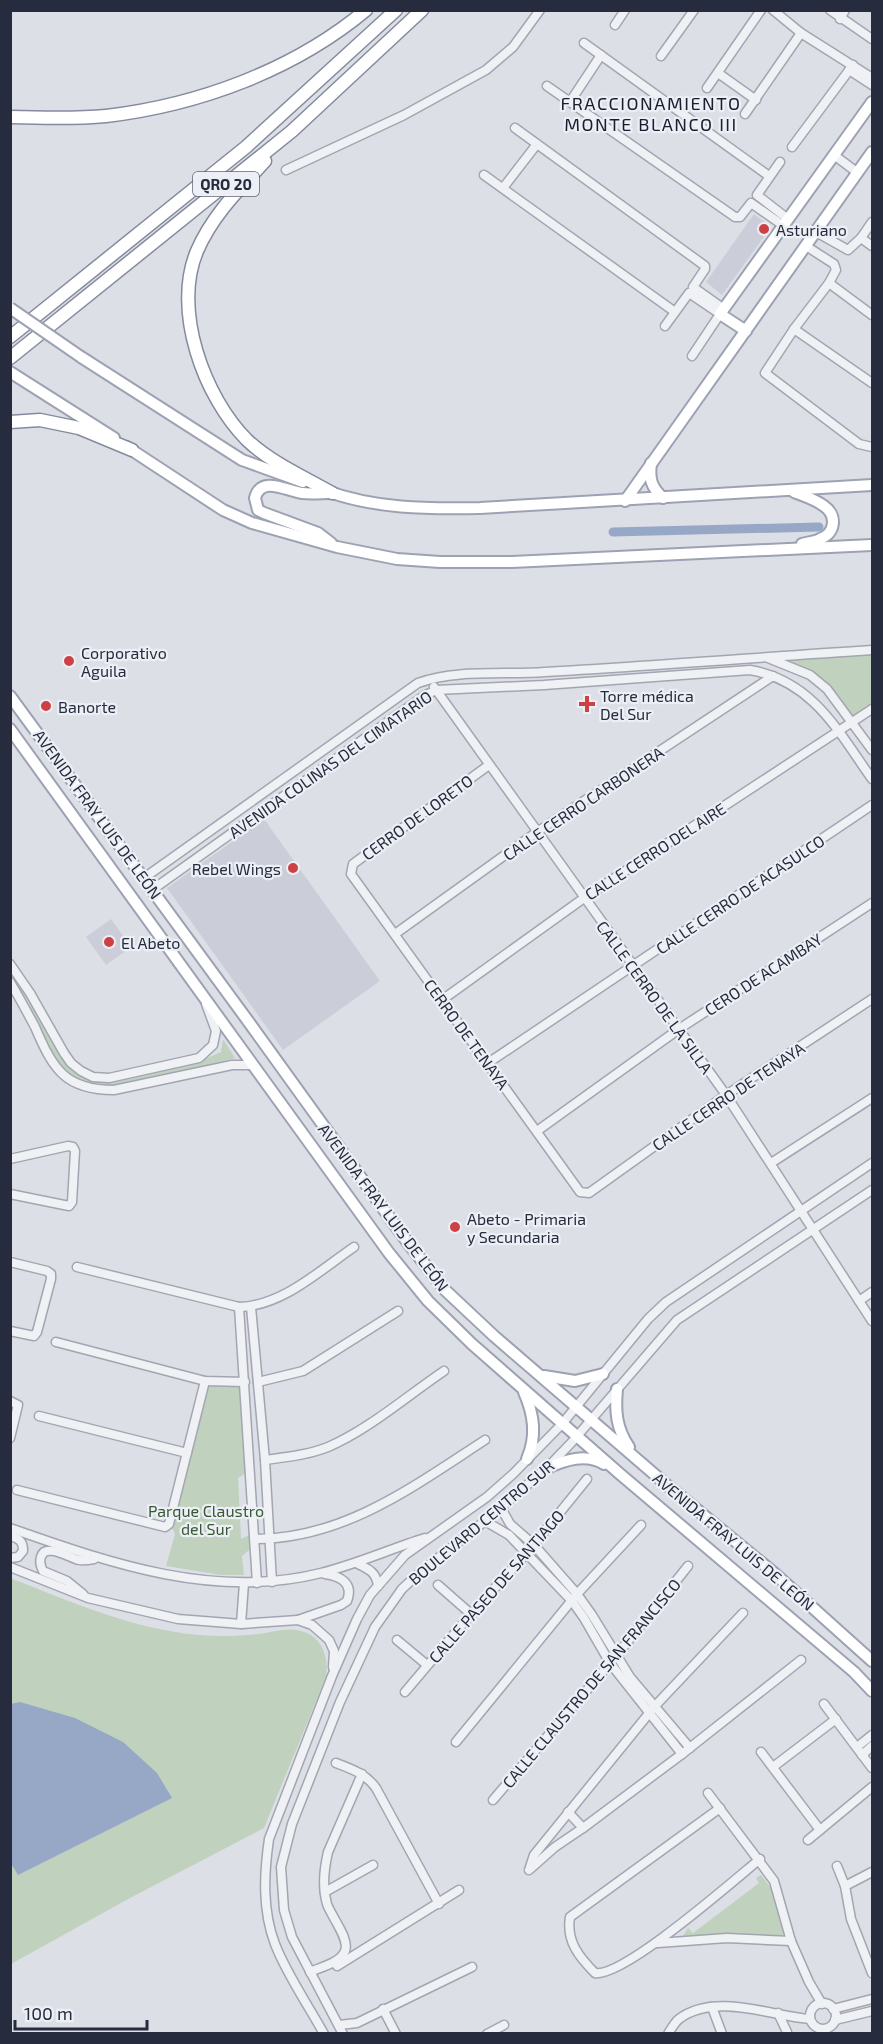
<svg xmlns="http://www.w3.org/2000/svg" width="883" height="2044" viewBox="0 0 883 2044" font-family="'Exo 2',sans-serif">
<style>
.built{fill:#cbced9}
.green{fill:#c0d1be}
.water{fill:#97a8c7}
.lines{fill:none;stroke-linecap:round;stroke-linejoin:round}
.canal{stroke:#97a8c7;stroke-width:9}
.minor-casing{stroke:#a2a6b1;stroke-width:11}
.major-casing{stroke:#9ca2b2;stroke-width:14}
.highway-casing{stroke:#848b9d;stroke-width:15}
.minor{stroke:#eff1f5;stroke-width:8}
.major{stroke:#fff;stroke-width:10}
.highway{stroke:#fff;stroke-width:12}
.major-bridge-casing{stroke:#9ca2b2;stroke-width:14;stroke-linecap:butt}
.major-bridge{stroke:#fff;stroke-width:10}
.poi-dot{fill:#cd4144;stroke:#eceff5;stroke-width:2}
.labels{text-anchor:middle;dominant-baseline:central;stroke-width:4.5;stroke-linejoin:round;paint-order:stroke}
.shield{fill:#eceff5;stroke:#616674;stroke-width:1.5}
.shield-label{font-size:15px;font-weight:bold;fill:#262c3d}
.poi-label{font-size:16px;fill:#262c3d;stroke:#eceff5;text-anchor:start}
.street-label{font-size:16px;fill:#262c3d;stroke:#eceff5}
.park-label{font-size:16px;fill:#365934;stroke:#eceff5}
.neighbourhood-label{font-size:18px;letter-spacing:1.5px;fill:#191d2e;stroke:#eceff5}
</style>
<rect width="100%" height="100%" fill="#dddfe7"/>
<g class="built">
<path d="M754 214 771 227 722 295 706 282Z"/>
<path d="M264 819 380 981 283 1050 167 888Z"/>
<path d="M111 919 131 947 106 965 86 937Z"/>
</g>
<g class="green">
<path d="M872 650V709L853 721 810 675 764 657Z"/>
<path d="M10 968 62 1055 94 1078 198 1062 221 1052 223 1039 235 1058 116 1089 92 1087 71 1077 56 1062 28 1001 11 978Z"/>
<path d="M205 1381 245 1382 250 1470 238 1478 241 1539 254 1533 255 1545 242 1556 244 1575H221L166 1566 175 1534 170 1524Z"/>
<path d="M10 1578C72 1602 132 1629 199 1635 219 1637 239 1636 259 1634 274 1632 289 1626 304 1632 323 1638 329 1659 326 1677L264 1828 130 1898 11 1964Z"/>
<path d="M761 1875 771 1888 784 1933 778 1940 723 1934 683 1936 688 1928 693 1933 759 1883 756 1878Z"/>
</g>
<path class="water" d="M20 1702 75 1718 123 1742 157 1773 172 1798 18 1875 10 1862V1704Z"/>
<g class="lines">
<path class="canal" d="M613 532 819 527"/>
<g class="minor-casing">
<g id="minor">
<path d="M773 10 801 33 872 78"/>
<path d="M830 10 872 39"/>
<path d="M840 19 845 10"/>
<path d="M615 25 625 10"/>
<path d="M584 43 769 176"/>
<path d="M661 56 694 10"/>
<path d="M849 70 872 85"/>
<path d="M718 73 756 100"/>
<path d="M547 86 735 217H740L751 203 784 226"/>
<path d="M707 88 761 10"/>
<path d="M570 102 601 55"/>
<path d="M745 114 801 33"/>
<path d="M515 128 705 266V269L693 287 724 309"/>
<path d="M792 147 853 65"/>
<path d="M834 155 858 173"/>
<path d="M780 162 757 195 788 219"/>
<path d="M286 170 404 115 486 70 513 47 540 10"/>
<path d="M484 175 675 312"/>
<path d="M503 188 537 144"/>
<path d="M816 232 848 250 861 238 872 222"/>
<path d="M861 238 872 246"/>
<path d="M806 246 834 264 836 270 829 283 794 329 765 373 859 444 872 447"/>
<path d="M829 283 872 315"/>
<path d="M665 326 689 293 720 314 692 356"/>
<path d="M794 329 872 383"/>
<path d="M768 658 810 675 827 689 872 750"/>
<path d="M434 687 726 1095 872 1321"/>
<path d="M489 765 353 864 351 874 580 1192 589 1193 726 1095 872 999"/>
<path d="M144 878 418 683C457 669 503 675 545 672 654 666 763 657 872 650"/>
<path d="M152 890 424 696 436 690 544 685 750 670C813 681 838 731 872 779"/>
<path d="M395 934 537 832 773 676"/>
<path d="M10 964 30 993 64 1053 71 1063 81 1071 93 1077 109 1078 199 1058 213 1045 216 1031 206 1004"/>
<path d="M10 982C19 997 27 1012 35 1027 53 1069 65 1090 114 1090L232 1065H253"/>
<path d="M442 1000 584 898 872 709"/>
<path d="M488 1063 872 805"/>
<path d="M537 1131 679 1029 872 903"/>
<path d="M10 1159 68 1146 73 1147 75 1151 72 1202 69 1206 10 1194"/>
<path d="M771 1163 872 1098"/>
<path d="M10 1262 47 1271 51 1274V1279L37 1332 34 1336 10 1331"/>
<path d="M77 1267 239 1307C282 1306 319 1271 354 1247"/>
<path d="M859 1301 872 1292"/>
<path d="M239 1307 257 1583"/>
<path d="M251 1307 265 1460 272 1582"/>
<path d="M56 1342 205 1381 245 1382"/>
<path d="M258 1382 303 1371 398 1311"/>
<path d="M10 1401 18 1405 10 1438"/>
<path d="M39 1416 187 1453"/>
<path d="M265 1460C286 1457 308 1455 328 1447 368 1430 407 1396 444 1371"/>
<path d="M17 1490 165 1527 169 1524 205 1381"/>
<path d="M501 1508 510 1524 534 1545 577 1594 592 1615 630 1677 690 1748"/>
<path d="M485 1521 509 1535 572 1601 584 1618 610 1663 682 1754"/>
<path d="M10 1528C110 1563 214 1600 321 1573 357 1564 390 1549 425 1538"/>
<path d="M10 1536C20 1539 23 1541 23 1551L18 1557 10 1558"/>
<path d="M255 1539C344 1539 414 1486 485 1440"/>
<path d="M356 1563C368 1569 376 1571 378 1586"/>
<path d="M10 1567 88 1598 178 1619 241 1624 298 1620 312 1625 329 1640 334 1651 333 1667"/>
<path d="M438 1585 471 1614"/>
<path d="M83 1594 67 1581 43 1571C41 1567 39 1562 41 1557 45 1542 70 1558 79 1560 84 1561 89 1560 94 1559"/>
<path d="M298 1620 341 1605 347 1601C354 1583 340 1576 325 1574"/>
<path d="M241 1624 244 1583"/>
<path d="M397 1640 427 1665"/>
<path d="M405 1692 471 1614 527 1553 587 1479"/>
<path d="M824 1704 872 1768"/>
<path d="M456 1742 577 1594 641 1525"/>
<path d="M857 1747 872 1735"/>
<path d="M761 1752 820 1830"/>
<path d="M862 1755 872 1746"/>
<path d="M336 1763C352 1769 366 1774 376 1788L439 1904"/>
<path d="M773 1767 836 1719"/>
<path d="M708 1793 774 1881 791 1941 809 1982 822 2004"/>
<path d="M493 1800 617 1655 688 1566"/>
<path d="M720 1808 570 1917C566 1941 579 1957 595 1973 623 1978 733 1881 760 1859"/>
<path d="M568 1812 583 1828"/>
<path d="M808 1840 872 1787"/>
<path d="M837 1866 845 1886 851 1919 872 1973"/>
<path d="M530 1867 534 1855 655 1706 743 1613"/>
<path d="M529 1870 555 1847 583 1828 682 1754 801 1660"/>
<path d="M845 1886 872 1872"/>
<path d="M325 1892 373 1865"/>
<path d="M658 1943 727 1938 791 1941"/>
<path d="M337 1966 459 1890"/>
<path d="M310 1972C321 1967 340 1963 345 1951 350 1939 331 1916 327 1904 322 1887 324 1869 328 1852L362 1774"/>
<circle cx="823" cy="2016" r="13"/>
<path d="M712 2007 722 2034"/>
<path d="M383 2009 396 2034"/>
<path d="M833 2009 872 1999"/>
<path d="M778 2013 787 2032"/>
<path d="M835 2020 872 2011"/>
<path d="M339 2025 357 2023 472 1967"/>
<path d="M324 2034C308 2005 286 1973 275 1944 262 1910 264 1873 269 1839L332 1676 357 1619 370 1595 405 1555 487 1497 513 1474 562 1424 648 1319 666 1302 872 1163"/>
<path d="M343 2034 292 1937 284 1910 281 1867 292 1824 340 1702 375 1627 402 1589 418 1574 485 1521 547 1468 572 1442 677 1320 872 1190"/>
<path d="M487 2034 504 2025"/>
<path d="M668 2034C671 2029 675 2022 679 2019 715 1992 771 2016 810 2019"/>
</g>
</g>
<g class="major-casing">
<g id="major">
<path d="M746 331 720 314 872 102"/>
<path d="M81 357 242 460 303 482"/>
<path d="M10 372 114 438"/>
<path d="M127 447 223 510 252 523 337 547 397 559 440 562H512L872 545"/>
<path d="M651 463C649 479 651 487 663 498"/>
<path d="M324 490C374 509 427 509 480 508L872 485"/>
<path d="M794 492C804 496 815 499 824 506 837 515 836 533 820 539 815 542 808 542 802 544"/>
<path d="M331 493C322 493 311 494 302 493 287 491 261 475 255 498L258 510 264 513 318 533 331 543"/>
<path d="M625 501 872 152"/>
<path d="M10 696 248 1021 408 1243 445 1290 494 1336 668 1486 774 1573 872 1661"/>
<path d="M10 729 389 1253 428 1301 472 1344 620 1474 854 1672 872 1691"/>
<path d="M544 1376 575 1381 603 1374"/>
<path d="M617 1389C615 1411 616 1428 629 1447"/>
<path d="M524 1392C534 1415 537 1436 527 1459"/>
<path d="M547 1468C565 1460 586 1453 604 1464"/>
</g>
</g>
<g class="highway-casing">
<g id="highway">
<path d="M10 117C42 118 75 119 106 116 199 105 294 70 366 10"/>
<path d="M265 161C239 189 212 216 197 251 172 310 204 397 247 440 270 462 304 477 332 493"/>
<path d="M10 337 246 147 396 10"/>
<path d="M10 358 292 131 422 10"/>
<path d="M10 422 40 420 79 428 132 450"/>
</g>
</g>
<use href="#minor" class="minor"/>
<use href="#major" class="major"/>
<use href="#highway" class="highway"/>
<g class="major-bridge-casing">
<path id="major-bridge" d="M10 308 81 357"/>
</g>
<use href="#major-bridge" class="major-bridge"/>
</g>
<g class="poi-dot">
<circle cx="764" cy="229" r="6"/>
<circle cx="69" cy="661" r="6"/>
<path d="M584 695h6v6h6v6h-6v6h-6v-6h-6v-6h6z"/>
<circle cx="46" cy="706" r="6"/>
<circle cx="293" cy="868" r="6"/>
<circle cx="109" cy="942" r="6"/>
<circle cx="455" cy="1227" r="6"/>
</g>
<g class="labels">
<rect class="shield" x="193" y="172" width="66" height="24" rx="4.5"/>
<g class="shield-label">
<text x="226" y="184">QRO 20</text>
</g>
<g class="poi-label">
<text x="776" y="229">Asturiano</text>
<text x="81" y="652">Corporativo<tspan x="81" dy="18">Aguila</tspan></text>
<text x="600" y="695">Torre médica<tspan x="600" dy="18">Del Sur</tspan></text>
<text x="58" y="706">Banorte</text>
<text x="281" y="868" text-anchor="end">Rebel Wings</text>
<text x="121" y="942">El Abeto</text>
<text x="467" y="1218">Abeto - Primaria<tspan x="467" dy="18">y Secundaria</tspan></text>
</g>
<g class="street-label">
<text transform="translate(330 764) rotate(-35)">AVENIDA COLINAS DEL CIMATARIO</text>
<text transform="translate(583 803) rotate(-34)">CALLE CERRO CARBONERA</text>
<text transform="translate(98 814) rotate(54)">AVENIDA FRAY LUIS DE LEÓN</text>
<text transform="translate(417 817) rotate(-36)">CERRO DE LORETO</text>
<text transform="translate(655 851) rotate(-33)">CALLE CERRO DEL AIRE</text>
<text transform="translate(740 894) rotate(-34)">CALLE CERRO DE ACASULCO</text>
<text transform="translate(763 974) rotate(-33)">CERO DE ACAMBAY</text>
<text transform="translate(655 997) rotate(54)">CALLE CERRO DE LA SILLA</text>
<text transform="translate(467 1034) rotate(54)">CERRO DE TENAYA</text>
<text transform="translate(728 1096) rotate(-34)">CALLE CERRO DE TENAYA</text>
<text transform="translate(384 1207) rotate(53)">AVENIDA FRAY LUIS DE LEÓN</text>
<text transform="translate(481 1522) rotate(-40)">BOULEVARD CENTRO SUR</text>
<text transform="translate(734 1541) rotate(40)">AVENIDA FRAY LUIS DE LEÓN</text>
<text transform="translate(496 1586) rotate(-49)">CALLE PASEO DE SANTIAGO</text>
<text transform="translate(591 1683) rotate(-50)">CALLE CLAUSTRO DE SAN FRANCISCO</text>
</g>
<g class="park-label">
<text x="206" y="1510">Parque Claustro<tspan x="206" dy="18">del Sur</tspan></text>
</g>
<g class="neighbourhood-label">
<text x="651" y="103">FRACCIONAMIENTO<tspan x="651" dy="21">MONTE BLANCO III</tspan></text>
</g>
</g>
<rect width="883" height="2044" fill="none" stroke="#262c3d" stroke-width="24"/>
<path d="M15 2020v9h132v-9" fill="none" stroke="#262c3d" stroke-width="3"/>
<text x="24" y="2020" font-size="18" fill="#262c3d" stroke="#eceff5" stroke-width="4.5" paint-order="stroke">100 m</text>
</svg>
